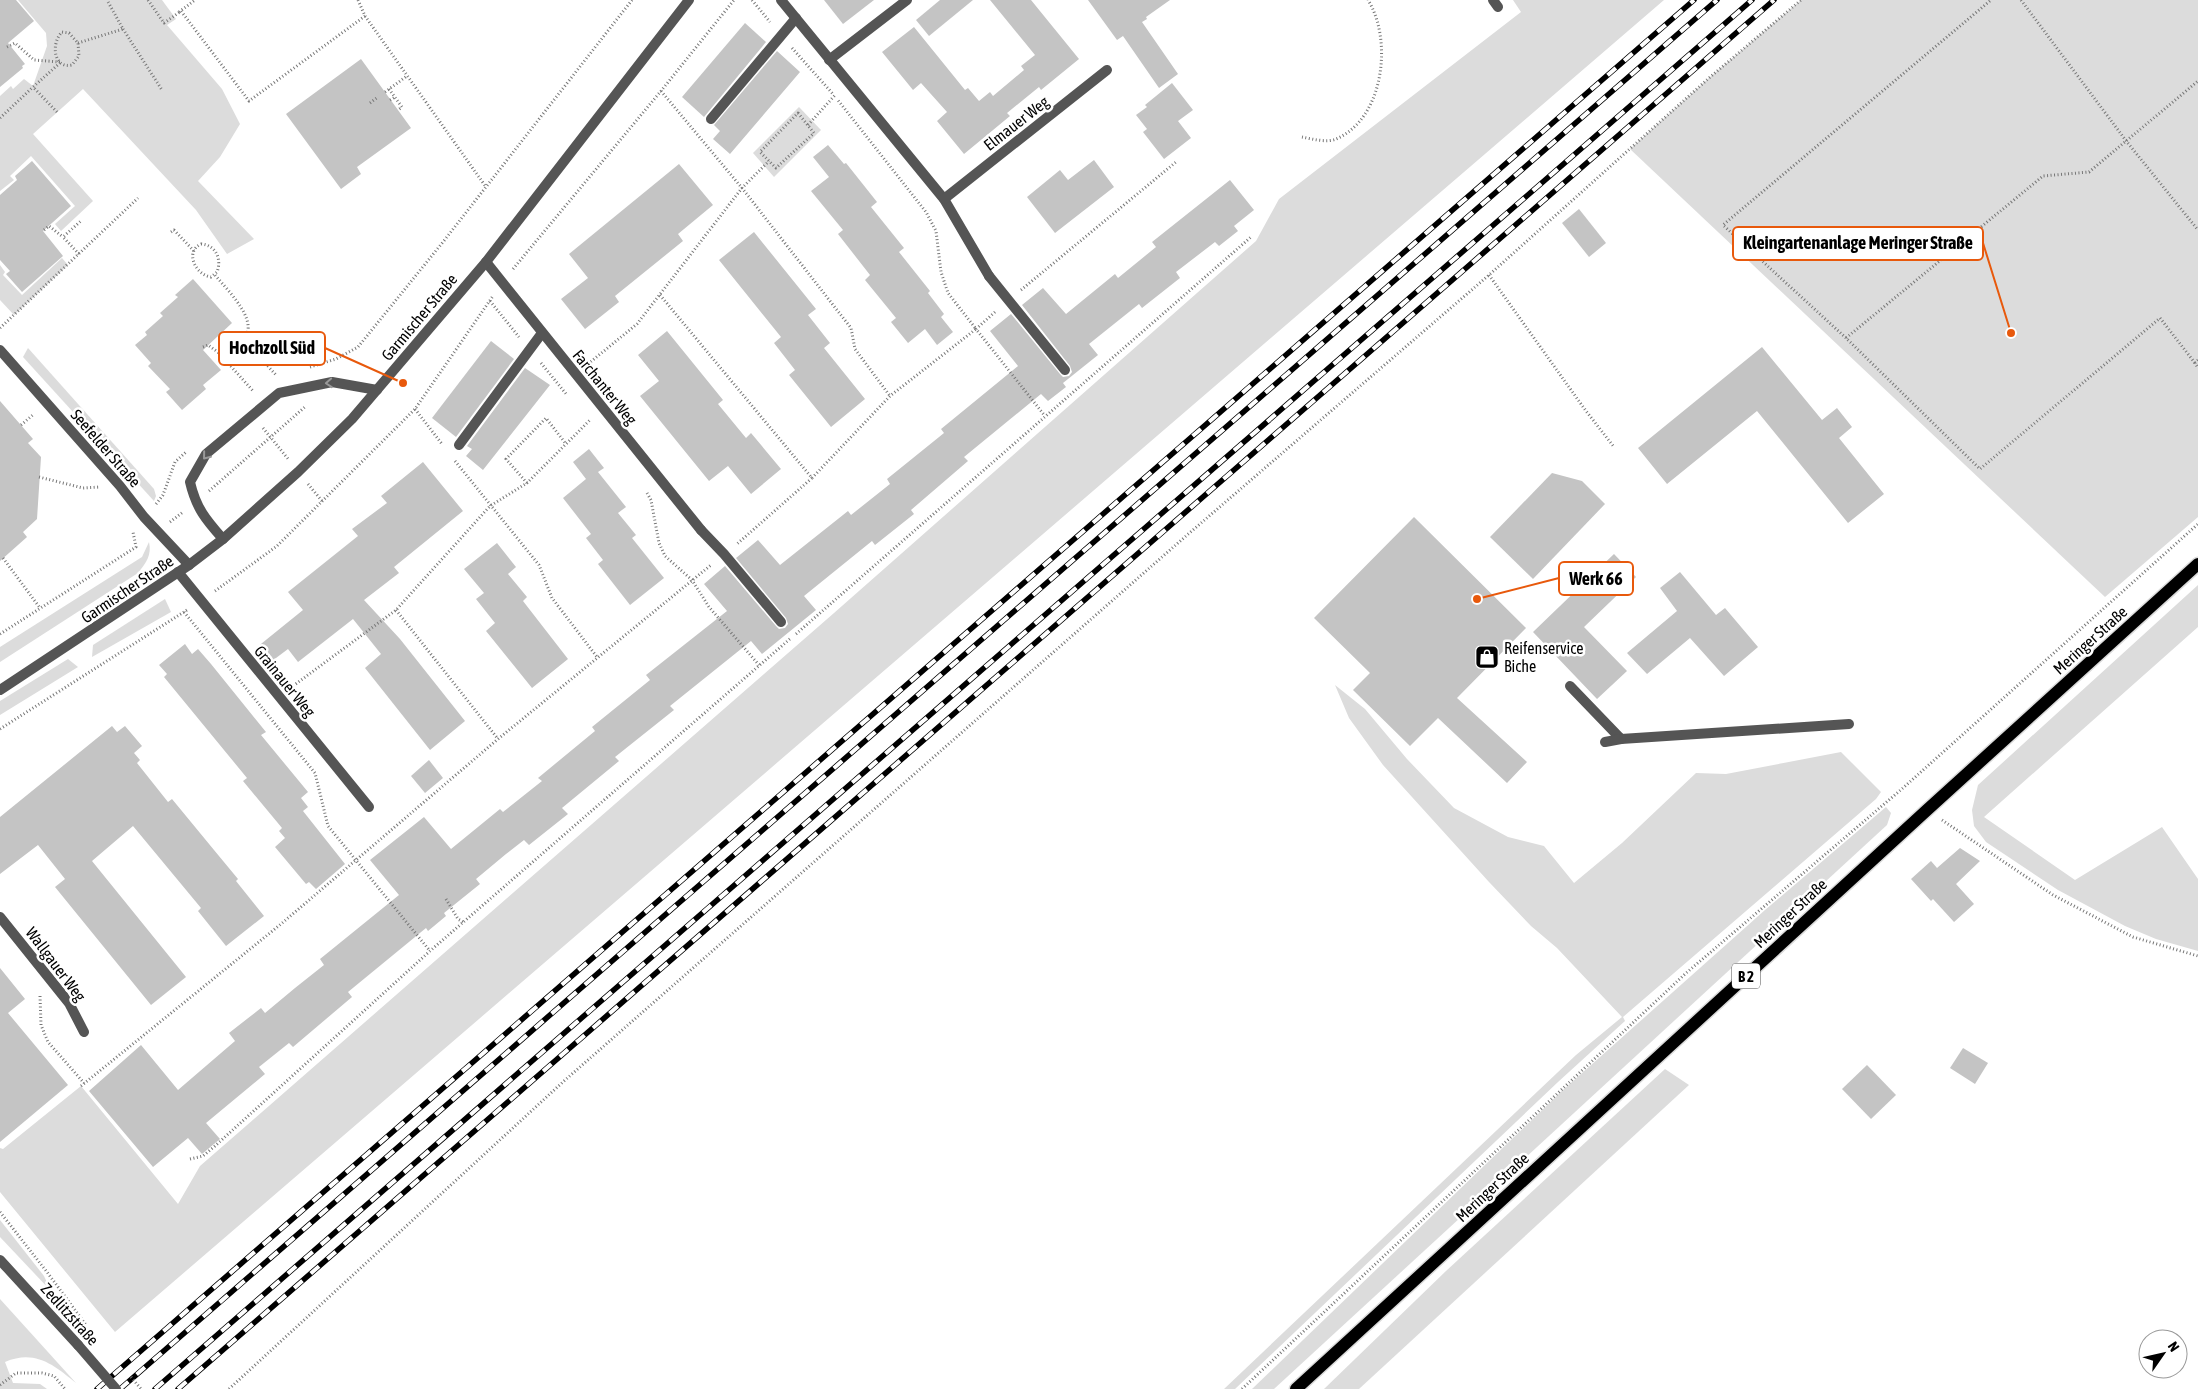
<svg xmlns="http://www.w3.org/2000/svg" width="2198" height="1389" viewBox="0 0 2198 1389" font-family="'Asap Condensed',sans-serif">
<style>
.green{fill:#dcdcdc}
.building{fill:#c4c4c4}
.lines{fill:none;stroke-linecap:round;stroke-linejoin:round}
.primary-casing{stroke:#dbdbdb;stroke-width:15}
.path{stroke:#777;stroke-width:3;stroke-dasharray:1 2.5;stroke-linecap:butt}
.service{stroke:#555;stroke-width:10}
.minor{stroke:#555;stroke-width:10}
.primary{stroke:#000;stroke-width:12}
.rail-casing{stroke:#000;stroke-width:5.5}
.rail{stroke:#fff;stroke-width:4;stroke-dasharray:11;stroke-linecap:butt}
.path-bridge{stroke:#777;stroke-width:3;stroke-dasharray:1 2.5;stroke-linecap:butt}
.minor-bridge{stroke:#555;stroke-width:10}
.oneway{stroke:#999}
.labels{text-anchor:middle;dominant-baseline:central;stroke-width:5;stroke-linejoin:round;paint-order:stroke}
.shield{fill:#fff;stroke:#4c4c4c;stroke-width:1}
.shield-label{font-size:15px;font-weight:bold;fill:#000}
.street-label{font-size:16px;fill:#000;stroke:#fff}
.poi-label{font-size:16px;fill:#000;stroke:#fff;text-anchor:start}
.leader{fill:none;stroke:#e8590c;stroke-width:2}
.callout-dot{fill:#e8590c;stroke:#fff;stroke-width:2}
.callout{fill:#fff;stroke:#e8590c;stroke-width:2}
.callout-label{font-size:18px;text-anchor:middle;font-weight:bold;fill:#000}
</style>
<rect width="100%" height="100%" fill="#fff"/>
<g class="green">
<path d="M18 0H162L176 19 167 25 222 89 240 124 220 157 198 181 254 239 227 254 196 210 83 89 33 134 93 201 61 231 55 224 75 206 31 156 10 176 14 180 0 191V96L11 86 13 89 24 79 33 86 47 46 46 33Z"/>
<path d="M1513 0H1664L115 1332 0 1192V1148L3 1149 81 1086 178 1204 200 1166 834 613 1256 241 1279 199 1521 12Z"/>
<path d="M1801 0H2198V517L2105 597 1630 149 1709 78Z"/>
<path d="M799 107 821 130 774 177 753 153Z"/>
<path d="M62 258 68 265 14 315 0 300V265L5 272 3 275 22 295Z"/>
<path d="M28 348 154 489 156 496 154 501 23 357Z"/>
<path d="M149 542C152 555 146 563 138 573L0 662V647L142 557Z"/>
<path d="M2198 585V627L1984 817 2075 880 2162 827 2198 879V951L2156 939 2125 926 2058 890 1986 842 1974 826 1972 810 1978 785Z"/>
<path d="M165 599 171 612 92 657 93 645Z"/>
<path d="M68 659 78 667 0 715V701Z"/>
<path d="M1335 685 1365 709 1407 759 1454 808 1508 837 1544 846 1574 883 1622 843 1696 773 1726 774 1841 752 1881 792 1876 799 1623 1017 1625 1021 1558 1082 1235 1389H1224L1576 1055 1622 1017 1557 948 1531 926 1489 882 1383 765 1349 718Z"/>
<path d="M1886 807 1891 813 1887 825 1274 1389H1252L1563 1090 1765 910Z"/>
<path d="M1665 1069 1689 1085 1359 1389H1324L1446 1271Z"/>
<path d="M0 1220 44 1276 51 1291 0 1237Z"/>
<path d="M0 1299 76 1383C54 1365 35 1349 5 1362L13 1383 40 1384 47 1389H0Z"/>
</g>
<g class="building">
<path d="M0 0H16L34 21 8 43 25 64 22 66 23 68 0 87Z"/>
<path d="M824 0H874L843 24Z"/>
<path d="M940 0H973L929 36 916 20Z"/>
<path d="M990 0H1031L1079 59 1041 90 1039 87 1007 113 1010 116 964 154 937 121 947 112 921 83 913 90 882 52 914 27 965 90 968 88 979 101 990 92 993 96 1024 70 1021 66 1035 55Z"/>
<path d="M1088 0H1170L1146 17 1147 19 1142 22 1178 74 1159 88 1123 36 1117 40Z"/>
<path d="M745 23 766 42 704 117 682 97Z"/>
<path d="M777 51 800 72 730 154 713 139 720 131 714 125Z"/>
<path d="M361 59 411 128 357 167 361 174 341 189 286 114Z"/>
<path d="M1172 83 1193 110 1178 121 1191 138 1164 159 1143 132 1147 129 1136 115 1147 107 1145 105Z"/>
<path d="M828 145 844 164 846 163 877 202 871 207 904 248 899 252 930 291 928 293 944 314 941 317 953 332 937 345 925 329 908 343 891 322 896 318 865 280 870 275 838 234 843 230 811 191 829 177 813 157Z"/>
<path d="M1094 160 1114 187 1055 233 1027 197 1060 170 1068 180Z"/>
<path d="M32 161 71 206 43 231 63 256 22 292 6 274 10 271 0 260V195L17 180 15 176Z"/>
<path d="M679 164 713 205 678 234 683 241 615 296 619 302 585 329 561 299 588 278 569 254Z"/>
<path d="M1230 180 1254 210 1234 226 1238 231 1219 246 1215 242 1176 272 1180 278 1142 308 1139 304 1089 344 1098 355 1063 383 1066 387 1048 401 1041 394 964 457 968 461 911 510 914 514 875 545 872 541 804 596 816 610 762 654 751 641 670 706 674 710 615 757 619 761 562 808 568 814 529 845 524 840 506 854 476 879 480 884 444 913 446 916 428 931 426 928 348 992 352 997 293 1047 289 1043 259 1067 265 1074 206 1123 220 1139 202 1154 188 1138 153 1167 89 1091 141 1045 178 1090 235 1041 229 1033 261 1008 265 1013 295 988 324 965 320 959 399 895 370 860 424 817 451 849 500 809 503 812 542 781 538 778 595 731 592 727 650 680 646 675 727 611 704 584 725 566 776 626 779 629 785 628 788 624 786 618 736 558 758 540 780 565 848 511 851 515 890 484 887 479 944 433 941 429 1018 366 990 331 1011 314 1060 374 1063 377 1069 376 1072 372 1070 366 1022 305 1043 288 1066 314 1115 274 1118 278 1156 247 1152 242Z"/>
<path d="M1579 209 1606 243 1589 257 1562 223Z"/>
<path d="M754 232 816 309 808 315 830 343 824 348 865 399 831 427 789 375 795 370 774 343 781 337 719 260Z"/>
<path d="M193 279 232 323 203 350 221 370 203 385 206 389 182 410 166 392 170 389 148 366 151 363 135 345 147 335 145 332 163 316 160 313 178 297 175 295Z"/>
<path d="M667 331 723 400 718 404 746 438 751 433 781 469 751 494 728 466 709 481 640 396 659 381 638 355Z"/>
<path d="M491 341 514 359 456 437 432 418Z"/>
<path d="M1762 347 1822 420 1837 408 1852 427 1839 438 1884 494 1848 523 1757 411 1667 484 1638 448Z"/>
<path d="M525 368 550 385 483 470 466 456 472 449 467 446Z"/>
<path d="M0 401 33 439 28 443 41 457 37 519 23 532 27 537 0 561Z"/>
<path d="M589 449 604 468 598 472 626 507 618 513 636 535 632 538 664 578 630 605 598 564 603 560 586 538 591 534 563 498 586 479 573 462Z"/>
<path d="M423 462 463 511 394 567 399 573 364 600 400 639 465 721 430 750 365 668 381 654 353 619 298 662 288 649 268 664 256 648 303 610 288 592 358 536 352 529 387 503 381 496Z"/>
<path d="M1552 473 1582 481 1605 504 1533 579 1490 537Z"/>
<path d="M1414 517 1526 628 1457 698 1527 762 1507 783 1438 718 1410 746 1353 690 1370 673 1314 618Z"/>
<path d="M497 543 516 567 508 574 527 597 523 601 568 659 532 688 486 631 495 623 476 599 484 593 464 569Z"/>
<path d="M1614 554 1636 577 1584 627 1627 671 1597 699 1533 632Z"/>
<path d="M1680 572 1716 615 1725 608 1758 647 1724 676 1690 638 1647 674 1627 653 1677 611 1660 588Z"/>
<path d="M185 644 192 654 198 649 211 664 266 732 261 735 308 792 301 798 308 807 303 811 345 864 316 889 309 882 306 884 275 847 285 838 279 831 282 828 243 781 247 778 164 677 167 674 159 665Z"/>
<path d="M112 726 117 732 125 726 142 746 134 753 140 760 137 763 168 802 172 799 214 850 238 879 236 881 264 916 226 946 198 911 201 908 133 826 92 861 186 977 151 1005 55 887 65 879 38 845 0 874V817Z"/>
<path d="M429 760 443 778 425 793 411 776Z"/>
<path d="M1960 848 1980 861 1956 884 1974 904 1954 922 1933 899 1931 901 1911 879 1931 861 1937 868Z"/>
<path d="M0 968 25 999 8 1013 68 1085 0 1142Z"/>
<path d="M1963 1048 1988 1063 1975 1084 1950 1068Z"/>
<path d="M1867 1065 1896 1095 1871 1119 1842 1089Z"/>
</g>
<g class="lines">
<g class="primary-casing">
<path id="primary" d="M1296 1389 1927 810 2198 564"/>
</g>
<g class="path">
<path d="M148 0 164 23 181 11 249 101 365 16"/>
<path d="M358 0 365 16 486 187"/>
<path d="M752 0 770 22"/>
<path d="M2021 0 2127 142 2198 230"/>
<path d="M179 12 195 0"/>
<path d="M123 29 162 90"/>
<path d="M62 32 69 33 78 43 79 56 72 65C53 69 51 43 62 32Z"/>
<path d="M78 43 123 29 107 0"/>
<path d="M7 47 15 43 34 60 60 62"/>
<path d="M792 48 833 94"/>
<path d="M389 89 402 107 398 110"/>
<path d="M661 91 742 188 851 328 855 349 890 396"/>
<path d="M385 92 407 76"/>
<path d="M390 100 395 97"/>
<path d="M370 103 378 97"/>
<path d="M57 112 33 87 61 62"/>
<path d="M798 113 814 133 776 168 760 152Z"/>
<path d="M0 118 33 87"/>
<path d="M808 125 836 94"/>
<path d="M1302 137C1312 139 1327 143 1336 139 1384 119 1393 40 1368 0"/>
<path d="M44 230 49 226 63 237"/>
<path d="M171 232 174 230 194 251"/>
<path d="M201 244C216 245 222 259 217 272L211 277C196 275 184 252 201 244Z"/>
<path d="M79 254 63 237 82 220"/>
<path d="M513 269 661 91 734 0"/>
<path d="M1489 275 1586 411 1614 447"/>
<path d="M1021 290 1176 162"/>
<path d="M660 295 812 478 737 544"/>
<path d="M490 301 519 337"/>
<path d="M995 312 976 329 1045 416"/>
<path d="M0 328 138 198"/>
<path d="M1846 338 1723 225 1991 0"/>
<path d="M244 340 276 375"/>
<path d="M203 347 208 345 219 353C275 337 237 301 215 275"/>
<path d="M219 353 254 392"/>
<path d="M2198 360 2195 363 2198 368"/>
<path d="M541 363 567 395"/>
<path d="M2195 363 2160 318 1980 469 1846 338 2043 176 2089 172 2198 81"/>
<path d="M588 364 637 324 742 188 769 161"/>
<path d="M310 367 336 359 358 347 443 242 632 0"/>
<path d="M415 409 442 444"/>
<path d="M21 425 34 414"/>
<path d="M263 428 289 460"/>
<path d="M455 461 539 565 552 598 597 657"/>
<path d="M39 477 83 488 100 487"/>
<path d="M812 478 890 396 976 329 948 293 941 272 936 231 926 212 837 99"/>
<path d="M527 483 506 459 546 418 566 444"/>
<path d="M308 484 322 501"/>
<path d="M209 491 306 406"/>
<path d="M647 493 651 500 659 543 665 556 692 580 709 607 759 665"/>
<path d="M156 504 163 495 175 462 186 452"/>
<path d="M170 522 183 512"/>
<path d="M3 558 40 608"/>
<path d="M215 591 277 546 415 409 493 296"/>
<path d="M396 610 498 739 711 565"/>
<path d="M184 612 315 773 328 826 430 951"/>
<path d="M0 634 136 547 133 532"/>
<path d="M796 634 1251 237"/>
<path d="M293 686 396 610 490 506 527 483 590 420"/>
<path d="M0 729 187 610"/>
<path d="M1942 820 2053 895 2133 937 2198 956"/>
<path d="M446 899 458 919 463 922"/>
<path d="M40 996 41 1025 48 1042 84 1083"/>
<path d="M81 1086 281 924 498 739"/>
<path d="M190 1159 203 1156 215 1146 430 951 791 638"/>
<path d="M0 1212 47 1272 86 1325"/>
<path d="M0 1385 16 1373H42L54 1376 65 1389"/>
<path d="M229 1389 564 1081 1186 536 1489 275 1709 78 1801 0"/>
<path d="M1242 1389 1685 974 1903 788 2198 524"/>
</g>
<g class="service">
<path d="M1493 0 1498 7"/>
<path d="M711 119 796 18"/>
<path d="M989 276 1065 370"/>
<path d="M459 445 542 333"/>
<path d="M701 530 724 554 781 622"/>
<path d="M223 539C206 520 196 508 190 482L206 454 279 393 332 382 377 390"/>
<path d="M1570 686 1621 739 1849 724"/>
<path d="M1605 742 1621 739"/>
</g>
<g class="minor">
<path d="M781 0 944 199 989 276"/>
<path d="M829 60 907 0"/>
<path d="M944 199 1107 70"/>
<path d="M486 262 701 530"/>
<path d="M0 350 120 486 144 517 189 565"/>
<path d="M178 572 369 807"/>
<path d="M0 690 189 565 223 539 298 472 352 419 486 262 689 0"/>
<path d="M0 917 69 1003 84 1032"/>
<path d="M0 1260 78 1345"/>
</g>
<use href="#primary" class="primary"/>
<g class="rail-casing">
<g id="rail">
<path d="M97 1389 1694 0"/>
<path d="M120 1389 1717 0"/>
<path d="M155 1389 1752 0"/>
<path d="M178 1389 1774 0"/>
</g>
</g>
<use href="#rail" class="rail"/>
<path class="path-bridge" d="M131 1377 141 1389"/>
<path class="minor-bridge" d="M78 1345 116 1389"/>
</g>
<defs><path id="oneway-chevron" d="M-2-3.5L2.5 0L-2 3.5" fill="none" stroke-width="1.6" stroke-linecap="round" stroke-linejoin="round" transform="scale(1.25)"/></defs>
<g class="oneway">
<use href="#oneway-chevron" transform="translate(329 383) rotate(176)"/>
<use href="#oneway-chevron" transform="translate(206 456) rotate(129)"/>
</g>
<defs>
<g id="shop-square" transform="scale(1.25)"><rect x="-9" y="-9" width="18" height="18" rx="4" fill="#000" stroke="#fff"/><path d="M-5-2.5h2.3a2.7 3.5 0 0 1 5.4 0H5L5.5 6h-11ZM-1.5-2.5h3a1.5 2.3 0 0 0-3 0Z" fill="#fff"/></g>
</defs>
<g fill-rule="evenodd">
<use href="#shop-square" x="1487" y="657"/>
</g>
<g class="labels">
<rect class="shield" x="1732" y="963.5" width="28" height="25" rx="4"/>
<g class="shield-label">
<text x="1746" y="976">B 2</text>
</g>
<g class="street-label">
<text transform="translate(1016 123) rotate(-38)">Elmauer Weg</text>
<text transform="translate(419 317) rotate(-50)">Garmischer Straße</text>
<text transform="translate(605 387) rotate(51)">Farchanter Weg</text>
<text transform="translate(106 448) rotate(49)">Seefelder Straße</text>
<text transform="translate(127 589) rotate(-34)">Garmischer Straße</text>
<text transform="translate(2090 640) rotate(-42)">Meringer Straße</text>
<text transform="translate(285 681) rotate(51)">Grainauer Weg</text>
<text transform="translate(1790 913) rotate(-43)">Meringer Straße</text>
<text transform="translate(56 964) rotate(53)">Wallgauer Weg</text>
<text transform="translate(1492 1187) rotate(-43)">Meringer Straße</text>
<text transform="translate(70 1314) rotate(48)">Zedlitzstraße</text>
</g>
<g class="poi-label">
<text x="1504" y="648">Reifenservice<tspan x="1504" dy="18">Biche</tspan></text>
</g>
</g>
<path class="leader" d="M2011 333L1983 243M403 383L325 348M1477 599L1559 578"/>
<g class="callout-dot">
<circle cx="2011" cy="333" r="5"/>
<circle cx="403" cy="383" r="5"/>
<circle cx="1477" cy="599" r="5"/>
</g>
<g class="callout">
<rect x="1733" y="227" width="250" height="33" rx="5"/>
<rect x="219" y="332" width="106" height="33" rx="5"/>
<rect x="1559" y="562" width="74" height="33" rx="5"/>
</g>
<g class="callout-label">
<text x="1858" y="249">Kleingartenanlage Meringer Straße</text>
<text x="272" y="354">Hochzoll Süd</text>
<text x="1596" y="585">Werk 66</text>
</g>
<g transform="translate(2163 1354) rotate(56)"><circle r="24" fill="#ffffff" stroke="#999999"/>
<path d="M0-4L9 19L0 12L-9 19Z" fill="#000000"/>
<text y="-8" font-size="14" font-weight="bold" text-anchor="middle" fill="#000000">N</text>
</g>
</svg>
